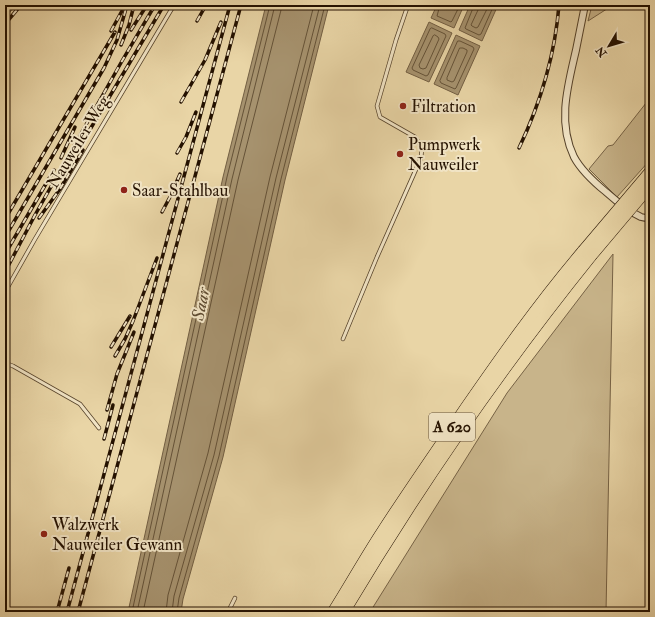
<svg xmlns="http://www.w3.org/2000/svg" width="655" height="617" viewBox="0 0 655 617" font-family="'IM FELL Double Pica',serif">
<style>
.green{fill:#c8b48a;stroke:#766245}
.water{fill:#a6926e;stroke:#725e42}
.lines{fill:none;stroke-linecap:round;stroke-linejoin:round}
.shore{stroke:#655237;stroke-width:1}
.service-casing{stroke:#55422a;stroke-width:4.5}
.minor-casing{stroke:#55422a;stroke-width:8}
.motorway-casing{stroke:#241100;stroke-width:12}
.service{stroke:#f1e4c5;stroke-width:3}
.minor{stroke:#f1e4c5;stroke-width:6}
.motorway{stroke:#e9d5a6;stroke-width:11}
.rail-casing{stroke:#241100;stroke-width:3.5}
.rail{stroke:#f1e4c5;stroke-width:2;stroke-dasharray:6;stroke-linecap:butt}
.motorway-bridge-casing{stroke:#241100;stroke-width:12;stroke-linecap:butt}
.motorway-bridge{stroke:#e9d5a6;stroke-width:11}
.poi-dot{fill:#8f2418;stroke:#f1e4c5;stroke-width:1.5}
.labels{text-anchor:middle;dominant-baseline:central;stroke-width:4;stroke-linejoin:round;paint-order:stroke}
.shield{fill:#f1e4c5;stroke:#62503b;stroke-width:1}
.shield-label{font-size:16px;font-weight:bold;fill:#241100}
.poi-label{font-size:17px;fill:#241100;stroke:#f1e4c5;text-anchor:start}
.street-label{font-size:17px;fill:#241100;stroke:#f1e4c5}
.water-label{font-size:18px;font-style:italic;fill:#5e4b31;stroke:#f1e4c5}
</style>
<rect width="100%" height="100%" fill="#e9d5a6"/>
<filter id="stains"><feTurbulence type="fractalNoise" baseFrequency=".005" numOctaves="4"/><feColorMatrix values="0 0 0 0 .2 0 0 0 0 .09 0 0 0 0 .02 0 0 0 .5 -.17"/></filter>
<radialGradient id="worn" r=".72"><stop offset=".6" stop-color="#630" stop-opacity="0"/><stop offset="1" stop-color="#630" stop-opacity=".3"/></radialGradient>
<g class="green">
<path d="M592 5H613L588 21Z"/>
<path d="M650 98V160L617 197 589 169 608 146 613 145Z"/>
<path d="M613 254 606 612H370L507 393Z"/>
</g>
<g class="water">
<path d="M266 5H329L285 180 223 457 183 599 181 612H128L223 177Z"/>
<path d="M437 5H464L454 28 431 18Z"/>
<path d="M470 5H498L482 41 459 30Z"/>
<path d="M429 22 452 33 429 82 406 72Z"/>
<path d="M456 35 480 46 458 95 434 84Z"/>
</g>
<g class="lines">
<g class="shore">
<path d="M440 5 437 16 451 22 452 21 460 5"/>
<path d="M473 5V8L465 28 466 29 479 35 481 34 494 5"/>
<path d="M478 5V10L471 25 472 26 476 28 478 27 489 5"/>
<path d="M432 28 445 34 446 36 428 75 426 76 413 70 412 68 430 29Z"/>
<path d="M435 35 438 37 439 39 426 68 423 69 420 68 419 65 433 36Z"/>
<path d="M458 41H460L473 47 474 49 456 88 455 89 441 83 440 81Z"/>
<path d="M460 48H463L467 50V52L454 81 452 82 447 80V78Z"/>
<path d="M132 612 227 177 270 5"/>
<path d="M137 612 232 179 275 5"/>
<path d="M143 612 238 180 281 10V5"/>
<path d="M166 612 168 595 208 453 270 177 314 5"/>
<path d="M172 612 174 596 214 455 276 178 320 5"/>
<path d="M177 612 179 598 219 456 281 179 325 5"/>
</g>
<g class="service-casing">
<g id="service">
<path d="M5 15 13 5"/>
<path d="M5 292 35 239 174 5"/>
<path d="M343 339 377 257 421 158 422 147 415 137 380 117 377 106 396 40 408 5"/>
<path d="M5 363 13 366 80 404 99 428"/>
<path d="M228 612 235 598"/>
</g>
</g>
<g class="minor-casing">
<path id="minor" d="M585 5C582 20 579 35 576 50 568 85 557 122 574 157 581 170 595 183 606 192 615 200 630 212 641 217 644 218 647 218 650 218"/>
</g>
<g class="motorway-casing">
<g id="motorway">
<path d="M333 612C350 585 365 558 382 532 407 493 433 456 458 419 498 361 538 304 583 251"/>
<path d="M344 612C418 488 500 369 591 256"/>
</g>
</g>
<use href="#service" class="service"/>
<use href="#minor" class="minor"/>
<use href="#motorway" class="motorway"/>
<g class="rail-casing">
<g id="rail">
<path d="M197 21 206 5"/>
<path d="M5 24 21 5"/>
<path d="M131 30 147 5"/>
<path d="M111 31 123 9"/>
<path d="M121 45 129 25 134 5"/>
<path d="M181 102 205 60 221 22"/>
<path d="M519 148C540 104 555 55 559 5"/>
<path d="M76 153 164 5"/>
<path d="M177 153 186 137 196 112"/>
<path d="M61 158 75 127"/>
<path d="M162 212 171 195 180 174"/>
<path d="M39 218 60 189 83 150"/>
<path d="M5 219 115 32"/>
<path d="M5 237 104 68 117 40 127 5"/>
<path d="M5 254 54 170"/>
<path d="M5 272 35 215 122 61 155 5"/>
<path d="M111 347 130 316"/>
<path d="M115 356 125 339 133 321 157 258"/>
<path d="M107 410 117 374 134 332"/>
<path d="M104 439 113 405"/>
<path d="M57 612 69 568"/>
<path d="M67 612 230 5"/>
<path d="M78 612 241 5"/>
</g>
</g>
<use href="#rail" class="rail"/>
<g class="motorway-bridge-casing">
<g id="motorway-bridge">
<path d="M583 251 650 172"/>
<path d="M591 256 650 186"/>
</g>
</g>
<use href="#motorway-bridge" class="motorway-bridge"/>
</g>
<g class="poi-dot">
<circle cx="403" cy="106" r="4"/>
<circle cx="400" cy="154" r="4"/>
<circle cx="124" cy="190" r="4"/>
<circle cx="44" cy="534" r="4"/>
</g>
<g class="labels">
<rect class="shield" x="429" y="413" width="46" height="28" rx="3"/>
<g class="shield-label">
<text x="452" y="427">A 620</text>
</g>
<g class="poi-label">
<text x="411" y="106">Filtration</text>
<text x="408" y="144">Pumpwerk<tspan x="408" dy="20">Nauweiler</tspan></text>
<text x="132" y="190">Saar-Stahlbau</text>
<text x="52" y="524">Walzwerk<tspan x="52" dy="20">Nauweiler Gewann</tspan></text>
</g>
<g class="street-label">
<text transform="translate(78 142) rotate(-59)">Nauweiler Weg</text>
</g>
<g class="water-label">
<text transform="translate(201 304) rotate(-79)">Saar</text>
</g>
</g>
<rect width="655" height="617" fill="none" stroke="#e9d5a6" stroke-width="20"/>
<rect x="6" y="6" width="643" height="605" fill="none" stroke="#241100" stroke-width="2"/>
<rect x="10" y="10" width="635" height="597" fill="none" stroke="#241100"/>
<g transform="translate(609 46) rotate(232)" stroke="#f1e4c5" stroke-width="3" paint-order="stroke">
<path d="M0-3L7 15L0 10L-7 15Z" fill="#241100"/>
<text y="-6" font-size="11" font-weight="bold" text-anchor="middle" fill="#241100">N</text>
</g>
<rect width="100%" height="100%" filter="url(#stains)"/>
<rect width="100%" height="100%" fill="url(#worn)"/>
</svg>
